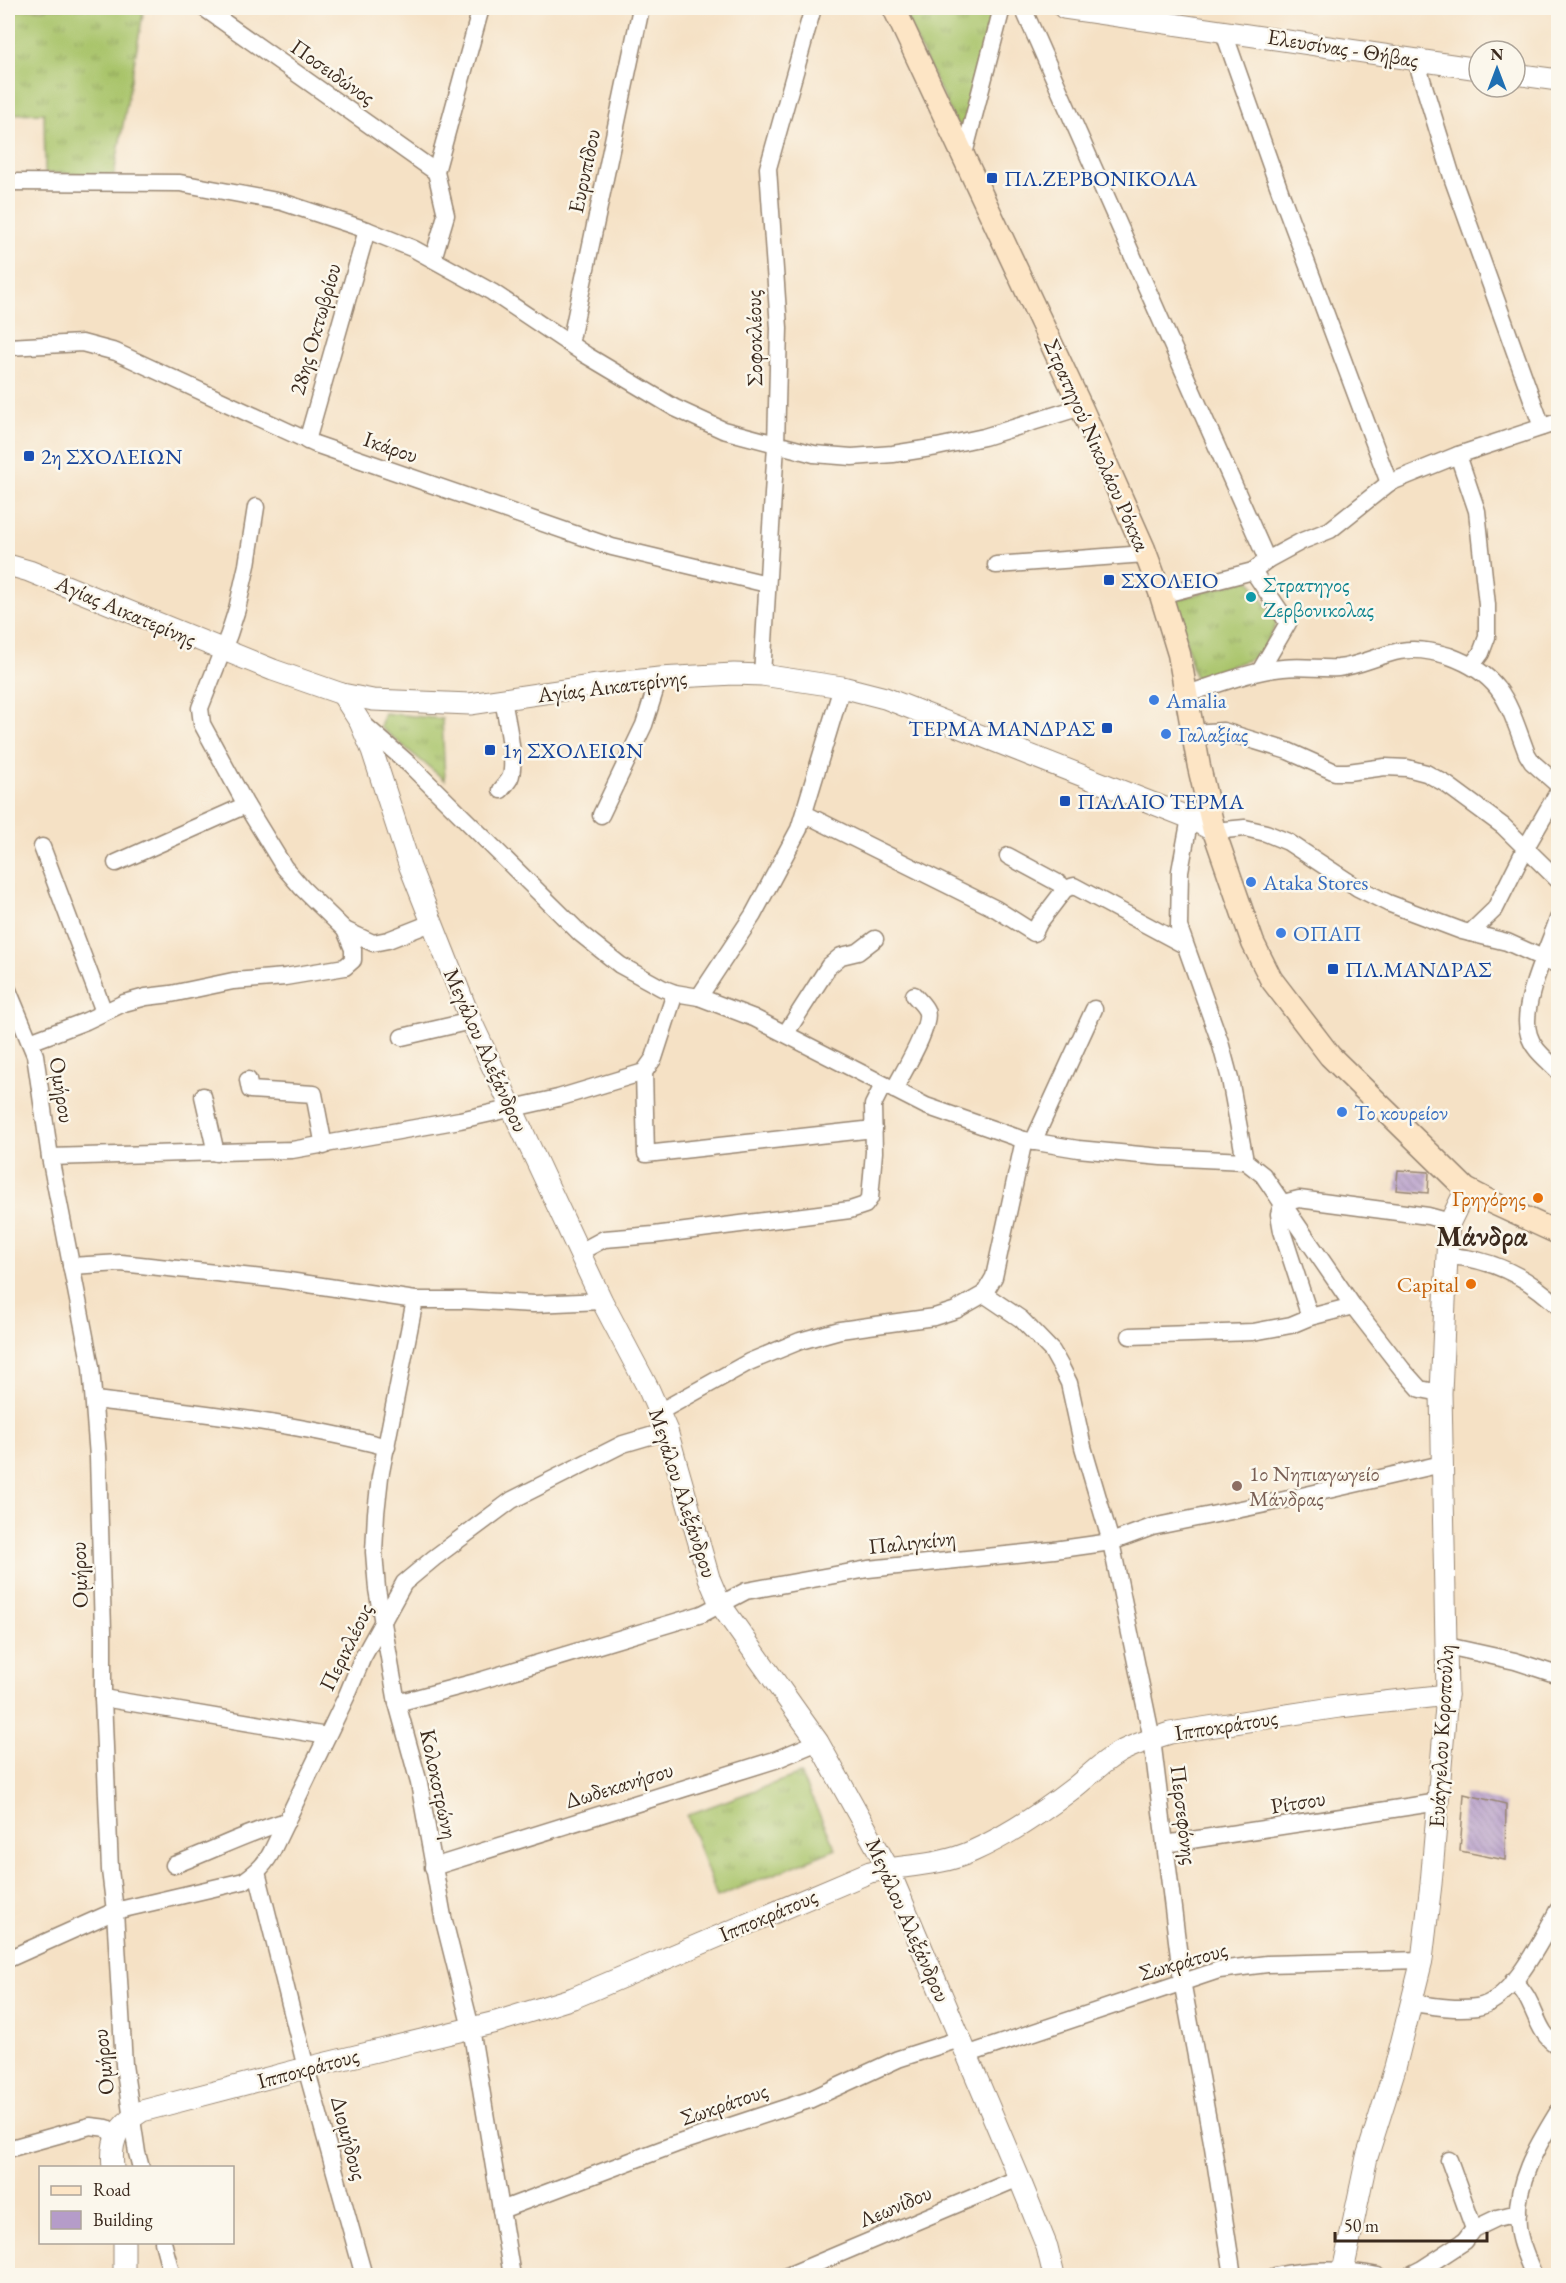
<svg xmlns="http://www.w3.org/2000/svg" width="1566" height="2283" viewBox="0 0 1566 2283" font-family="'EB Garamond',serif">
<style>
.grass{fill:url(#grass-tufts);stroke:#727744;stroke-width:1.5}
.building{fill:url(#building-back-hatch)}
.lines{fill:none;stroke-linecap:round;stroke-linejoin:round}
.minor-casing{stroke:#988672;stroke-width:19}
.tertiary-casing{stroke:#988672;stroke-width:23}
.secondary-casing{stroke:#988672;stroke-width:25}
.minor{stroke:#fff;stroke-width:16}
.tertiary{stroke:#fff;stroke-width:21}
.secondary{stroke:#fde5c5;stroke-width:22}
.transit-dot{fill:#1a4fb4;stroke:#fbf7ec;stroke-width:2}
.culture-dot{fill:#0f9aa8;stroke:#fbf7ec;stroke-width:2}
.shop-dot{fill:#3f7fe0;stroke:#fbf7ec;stroke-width:2}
.food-dot{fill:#e8710a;stroke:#fbf7ec;stroke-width:2}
.education-dot{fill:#8d6e63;stroke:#fbf7ec;stroke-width:2}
.labels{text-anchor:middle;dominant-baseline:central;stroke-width:5;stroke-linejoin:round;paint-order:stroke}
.street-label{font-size:22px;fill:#3b2a1e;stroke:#fbf7ec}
.transit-label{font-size:22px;fill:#164399;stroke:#fbf7ec;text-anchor:start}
.culture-label{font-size:22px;fill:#0d838f;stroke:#fbf7ec;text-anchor:start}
.shop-label{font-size:22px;fill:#366cbe;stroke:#fbf7ec;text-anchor:start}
.food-label{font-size:22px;fill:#c56008;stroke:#fbf7ec;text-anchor:end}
.education-label{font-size:22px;fill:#785e54;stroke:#fbf7ec;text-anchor:start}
.district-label{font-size:28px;font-weight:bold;fill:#3b2a1e;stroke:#fbf7ec}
</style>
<defs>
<pattern id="grass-tufts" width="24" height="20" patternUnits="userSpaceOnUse" patternTransform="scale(1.5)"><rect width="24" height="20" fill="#a9c46a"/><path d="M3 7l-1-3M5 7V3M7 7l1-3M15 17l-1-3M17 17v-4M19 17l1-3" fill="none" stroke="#8b9f57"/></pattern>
<pattern id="building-back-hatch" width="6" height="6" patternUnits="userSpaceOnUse" patternTransform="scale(1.5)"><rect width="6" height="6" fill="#b59cc9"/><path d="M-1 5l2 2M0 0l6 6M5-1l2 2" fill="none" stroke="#947fa3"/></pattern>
</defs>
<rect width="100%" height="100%" fill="#fbf7ec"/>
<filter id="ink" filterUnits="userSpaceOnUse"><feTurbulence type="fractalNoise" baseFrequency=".0167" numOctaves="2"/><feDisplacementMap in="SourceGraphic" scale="12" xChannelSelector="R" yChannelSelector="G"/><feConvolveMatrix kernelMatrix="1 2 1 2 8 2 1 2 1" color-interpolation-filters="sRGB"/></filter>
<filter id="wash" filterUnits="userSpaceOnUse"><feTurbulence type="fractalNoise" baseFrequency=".008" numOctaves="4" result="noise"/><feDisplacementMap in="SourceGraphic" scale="24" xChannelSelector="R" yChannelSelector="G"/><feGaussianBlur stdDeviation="1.35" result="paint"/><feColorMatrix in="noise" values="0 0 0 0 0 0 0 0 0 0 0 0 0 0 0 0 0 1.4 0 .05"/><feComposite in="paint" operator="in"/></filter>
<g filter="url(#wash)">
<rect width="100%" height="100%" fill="#f5e1c5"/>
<g class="grass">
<path d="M50 8H144L114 175 45 173 44 113 8 114V11Z"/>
<path d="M921 8H995L961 134 906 18Z"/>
<path d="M1250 579 1277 623 1260 656 1195 678 1176 600Z"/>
<path d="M384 713 442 719 445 780 380 727Z"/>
<path d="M800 1774 836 1849 717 1897 687 1815Z"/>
</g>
<g id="blocks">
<g class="building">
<path d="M1398 1170 1429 1172 1428 1193 1396 1190Z"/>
<path d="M1464 1794 1506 1804 1505 1860 1460 1851Z"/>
</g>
</g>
</g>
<g filter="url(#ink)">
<use href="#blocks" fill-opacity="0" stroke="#988672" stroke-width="1.5"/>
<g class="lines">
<g class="minor-casing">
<g id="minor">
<path d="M204 8 436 172"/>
<path d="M1023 8 1267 560"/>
<path d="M1223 30 1281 194 1389 483"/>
<path d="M1416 60 1453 180 1542 427"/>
<path d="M964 154 1002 8"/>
<path d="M8 182 180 183 282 202 367 230 414 249 492 292 586 355 675 408 723 430 814 454 852 457 893 454 937 447 984 437 1081 407"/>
<path d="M433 259 446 215 436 172 481 8"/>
<path d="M570 344 641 8"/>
<path d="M8 347 82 343 116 352 315 444 612 547 767 584"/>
<path d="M307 441 367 230"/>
<path d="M1458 455 1477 511 1487 605V637L1481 653 1472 665"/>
<path d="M256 507 247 565 237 609 229 634 200 708 202 724 246 805 284 867 302 888 345 930 373 943 388 940 431 923"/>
<path d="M996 565 1145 554"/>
<path d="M1253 571 1288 623 1260 671"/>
<path d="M1161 595 1253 571 1267 560 1302 541 1330 530 1389 483 1458 455 1558 422"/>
<path d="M762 675 776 445 779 328 768 168 813 8"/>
<path d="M1187 694C1219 684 1250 671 1283 668 1302 666 1320 669 1338 668 1359 666 1379 655 1400 651 1417 648 1433 651 1449 656 1504 676 1508 704 1527 754L1532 762 1558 785"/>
<path d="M361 722 410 765 581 934 620 965 662 988 675 993 699 997 754 1018 926 1106 1024 1140 1078 1149 1161 1157 1245 1161"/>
<path d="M1193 733 1223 731 1288 751 1335 772H1348L1385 767 1407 768 1426 773 1446 784 1503 826 1558 880"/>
<path d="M501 790C504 786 508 782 510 778 517 763 506 717 503 700"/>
<path d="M805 814 996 909 1034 933 1039 923 1065 889 1074 886 1184 945"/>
<path d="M601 815 644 725 659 678"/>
<path d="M1190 818 1180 871 1179 927 1220 1042 1230 1079 1245 1161 1263 1175 1353 1306 1402 1369 1420 1389 1441 1393"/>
<path d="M1214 831 1245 828 1266 833 1288 842 1358 888 1388 903 1462 931 1507 942 1558 965"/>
<path d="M42 847 104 1012"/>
<path d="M1008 856 1060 884 1065 889"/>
<path d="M116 863 246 805"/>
<path d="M1558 919C1549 947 1519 1006 1529 1035 1533 1050 1548 1060 1558 1071"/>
<path d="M1470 933 1495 909 1525 849 1558 792"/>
<path d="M8 990 35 1055 50 1157 91 1367 98 1457 103 1631V1698L110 1870 115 1911 124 2065 137 2153 141 2168"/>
<path d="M699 997 753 915 799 829 842 687"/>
<path d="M786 1033 829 966 841 956 858 952 875 939"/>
<path d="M402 1037 471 1021"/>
<path d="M30 1042 86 1021 124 1003 146 997 171 994 233 981 285 977 345 967 353 960V949L345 930"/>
<path d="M644 1072 646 1154 874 1129"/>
<path d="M248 1080 250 1090 314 1094 324 1146"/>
<path d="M894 1090C901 1075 933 1025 926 1010 923 1004 917 999 914 995"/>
<path d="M203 1096 216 1153"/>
<path d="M1033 1142 1094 1009"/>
<path d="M50 1157 292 1150 460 1120 558 1098 644 1072 654 1058 675 993"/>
<path d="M580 1252 604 1239 654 1235 850 1210 865 1205 870 1198 874 1152 873 1105 883 1085"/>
<path d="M1447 1256C1490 1258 1528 1277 1558 1306"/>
<path d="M71 1266 121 1263 282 1280 415 1300H463L534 1304 602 1301"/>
<path d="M984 1294 1021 1319 1052 1351 1062 1369 1069 1383 1083 1447 1111 1542 1152 1739 1182 1981 1213 2147 1233 2276"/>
<path d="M415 1300 380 1477 376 1513 374 1552 377 1589 397 1703 419 1783 443 1917 471 2028 512 2276"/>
<path d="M1310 1317 1282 1231 1279 1214 1283 1203 1299 1199 1428 1216 1450 1222"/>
<path d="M1130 1336 1253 1332 1291 1325 1310 1317 1353 1306"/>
<path d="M95 1400C193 1412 291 1422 387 1447"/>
<path d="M659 1412 749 1362 800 1341 840 1330 934 1317 956 1310 984 1294 994 1277 1024 1140"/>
<path d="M1447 1646 1515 1661 1558 1675"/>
<path d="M103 1698 327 1736"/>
<path d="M397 1703 476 1682 702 1614 746 1591 868 1569 1054 1550 1111 1542 1152 1527 1280 1501 1442 1464"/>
<path d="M1165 1844 1439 1802"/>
<path d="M174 1865C212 1851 248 1832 287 1821"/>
<path d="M433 1867 775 1760 818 1742"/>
<path d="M257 1872 306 2068 364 2276"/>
<path d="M8 1959 115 1911 244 1881C258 1871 266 1864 273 1849L347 1695 362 1659 404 1583 434 1558 512 1500 623 1444 667 1431"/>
<path d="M1513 1981C1537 2000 1533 2031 1558 2046"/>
<path d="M1412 2003C1433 2006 1456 2010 1477 2007 1512 2002 1542 1938 1558 1910"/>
<path d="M966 2055 1219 1970 1267 1964 1422 1960"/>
<path d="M8 2149 90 2126 107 2128 115 2139"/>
<path d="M1449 2160 1474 2229"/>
<path d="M501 2210 676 2144 809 2100 898 2059 960 2039"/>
<path d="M163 2242 172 2276"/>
<path d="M787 2276 1019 2178"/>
<path d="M1275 2276C1308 2269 1345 2269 1378 2276"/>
<path d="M1408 2276 1422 2269 1465 2241 1474 2229 1497 2218 1518 2213"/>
<path d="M1534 2276C1528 2260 1519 2243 1518 2226 1514 2184 1537 2146 1558 2112"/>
</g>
</g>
<g class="tertiary-casing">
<g id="tertiary">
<path d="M1064 8 1479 69"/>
<path d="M1515 74 1558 80"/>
<path d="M8 565 29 571 273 670 342 694 373 700 470 704 598 685 659 678 734 674 762 675 842 687 885 698 1190 818 1214 831"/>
<path d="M342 694 360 722 372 750 410 867 471 1021 602 1301 649 1390 667 1431 709 1578 720 1604 818 1742 888 1868 1019 2178 1047 2247 1054 2276"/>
<path d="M113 2168C110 2138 118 2126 142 2111L306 2068 496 2022 573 1998 870 1872C904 1865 941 1866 973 1851 1009 1835 1044 1811 1075 1787 1089 1776 1102 1762 1118 1753 1134 1744 1152 1739 1170 1733L1339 1707 1447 1695"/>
<path d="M124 2276V2242"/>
<path d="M1342 2276 1367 2157 1395 2068 1422 1960 1431 1884 1447 1695 1441 1393 1448 1233 1450 1222 1466 1189"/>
</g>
</g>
<g class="secondary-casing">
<path id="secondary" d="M894 8 1081 407 1144 549 1161 595 1179 654 1199 767 1214 831 1253 943 1271 979 1330 1056 1466 1189 1491 1202 1558 1233"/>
</g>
<use href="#minor" class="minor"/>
<use href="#tertiary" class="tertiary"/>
<use href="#secondary" class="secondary"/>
</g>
</g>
<g class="transit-dot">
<rect x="986" y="172" width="12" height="12" rx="3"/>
<rect x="23" y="450" width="12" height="12" rx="3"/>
<rect x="1103" y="574" width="12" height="12" rx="3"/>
<rect x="1101" y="722" width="12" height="12" rx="3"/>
<rect x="484" y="744" width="12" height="12" rx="3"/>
<rect x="1059" y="795" width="12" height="12" rx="3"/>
<rect x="1327" y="963" width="12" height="12" rx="3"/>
</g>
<circle class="culture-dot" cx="1251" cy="597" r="6"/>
<g class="shop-dot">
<circle cx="1154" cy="700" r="6"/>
<circle cx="1166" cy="734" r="6"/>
<circle cx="1251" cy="882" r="6"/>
<circle cx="1281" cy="933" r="6"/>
<circle cx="1342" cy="1112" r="6"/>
</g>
<g class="food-dot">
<circle cx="1538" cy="1198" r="6"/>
<circle cx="1471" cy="1284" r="6"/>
</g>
<circle class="education-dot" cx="1237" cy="1486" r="6"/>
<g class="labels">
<g class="street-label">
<text transform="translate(1343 48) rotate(9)">Ελευσίνας - Θήβας</text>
<text transform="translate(333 72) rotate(35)">Ποσειδώνος</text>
<text transform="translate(584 171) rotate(-78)">Ευρυπίδου</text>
<text transform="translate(315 329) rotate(-74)">28ης Οκτωβρίου</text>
<text transform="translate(754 338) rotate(-91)">Σοφοκλέους</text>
<text transform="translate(1097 445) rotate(66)">Στρατηγού Νικολάου Ρόκκα</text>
<text transform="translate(391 447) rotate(19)">Ικάρου</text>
<text transform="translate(126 611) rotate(23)">Αγίας Αικατερίνης</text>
<text transform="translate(612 686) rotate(-7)">Αγίας Αικατερίνης</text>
<text transform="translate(486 1050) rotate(66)">Μεγάλου Αλεξάνδρου</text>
<text transform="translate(62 1090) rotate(81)">Ομήρου</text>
<text transform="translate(683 1493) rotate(72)">Μεγάλου Αλεξάνδρου</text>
<text transform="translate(912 1542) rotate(-6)">Παλιγκίνη</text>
<text transform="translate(79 1575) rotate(-92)">Ομήρου</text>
<text transform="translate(346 1647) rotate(-64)">Περικλέους</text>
<text transform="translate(1226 1725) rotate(-9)">Ιπποκράτους</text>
<text transform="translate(1441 1736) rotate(-87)">Ευάγγελου Κοροπούλη</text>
<text transform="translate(439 1784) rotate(78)">Κολοκοτρώνη</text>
<text transform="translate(619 1785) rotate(-17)">Δωδεκανήσου</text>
<text transform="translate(1298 1802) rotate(-9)">Ρίτσου</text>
<text transform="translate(1184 1815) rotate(83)">Περσεφόνης</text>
<text transform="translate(768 1915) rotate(-23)">Ιπποκράτους</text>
<text transform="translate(908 1920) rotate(66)">Μεγάλου Αλεξάνδρου</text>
<text transform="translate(1183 1961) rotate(-16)">Σωκράτους</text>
<text transform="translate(103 2062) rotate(-96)">Ομήρου</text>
<text transform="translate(308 2068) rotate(-15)">Ιπποκράτους</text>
<text transform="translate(724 2104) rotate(-19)">Σωκράτους</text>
<text transform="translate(349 2138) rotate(75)">Διομήδους</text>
<text transform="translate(895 2206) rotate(-23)">Λεωνίδου</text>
</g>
<g class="transit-label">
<text x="1004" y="178">ΠΛ.ΖΕΡΒΟΝΙΚΟΛΑ</text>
<text x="41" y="456">2η ΣΧΟΛΕΙΩΝ</text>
<text x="1121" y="580">ΣΧΟΛΕΙΟ</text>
<text x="1095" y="728" text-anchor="end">ΤΕΡΜΑ ΜΑΝΔΡΑΣ</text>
<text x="502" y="750">1η ΣΧΟΛΕΙΩΝ</text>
<text x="1077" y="801">ΠΑΛΑΙΟ ΤΕΡΜΑ</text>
<text x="1345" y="969">ΠΛ.ΜΑΝΔΡΑΣ</text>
</g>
<g class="culture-label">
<text x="1263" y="584">Στρατηγος<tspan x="1263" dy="25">Ζερβονικολας</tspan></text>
</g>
<g class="shop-label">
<text x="1166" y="700">Amalia</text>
<text x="1178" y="734">Γαλαξίας</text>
<text x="1263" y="882">Ataka Stores</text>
<text x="1293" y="933">ΟΠΑΠ</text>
<text x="1354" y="1112">Το κουρείον</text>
</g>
<g class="food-label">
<text x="1526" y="1198">Γρηγόρης</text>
<text x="1459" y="1284">Capital</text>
</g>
<g class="education-label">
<text x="1249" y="1473">1ο Νηπιαγωγείο<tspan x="1249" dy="25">Μάνδρας</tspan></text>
</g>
<g class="district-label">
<text x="1482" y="1236">Μάνδρα</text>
</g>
</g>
<rect width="1566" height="2283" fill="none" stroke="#fbf7ec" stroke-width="30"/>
<rect x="39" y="2166" width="195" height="78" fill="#fbf7ec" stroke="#aea59a" stroke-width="1.5"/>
<rect x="51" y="2186" width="30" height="9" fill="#fde5c5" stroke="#aea59a" stroke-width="1.5"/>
<text x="93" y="2196" font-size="18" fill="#3b2a1e">Road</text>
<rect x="51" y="2211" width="30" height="18" fill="#b59cc9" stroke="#aea59a" stroke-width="1.5"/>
<text x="93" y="2226" font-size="18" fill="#3b2a1e">Building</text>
<g transform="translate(1497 69)"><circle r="28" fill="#fbf7ec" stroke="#aea59a" stroke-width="1.5"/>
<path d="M0-4.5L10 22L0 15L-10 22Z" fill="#1f6fb2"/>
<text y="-9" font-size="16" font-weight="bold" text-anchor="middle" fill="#3b2a1e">N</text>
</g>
<path d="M1335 2232v9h152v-9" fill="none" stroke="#3b2a1e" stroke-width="3"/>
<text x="1344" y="2232" font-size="18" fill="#3b2a1e" stroke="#fbf7ec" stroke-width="4.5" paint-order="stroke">50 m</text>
</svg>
